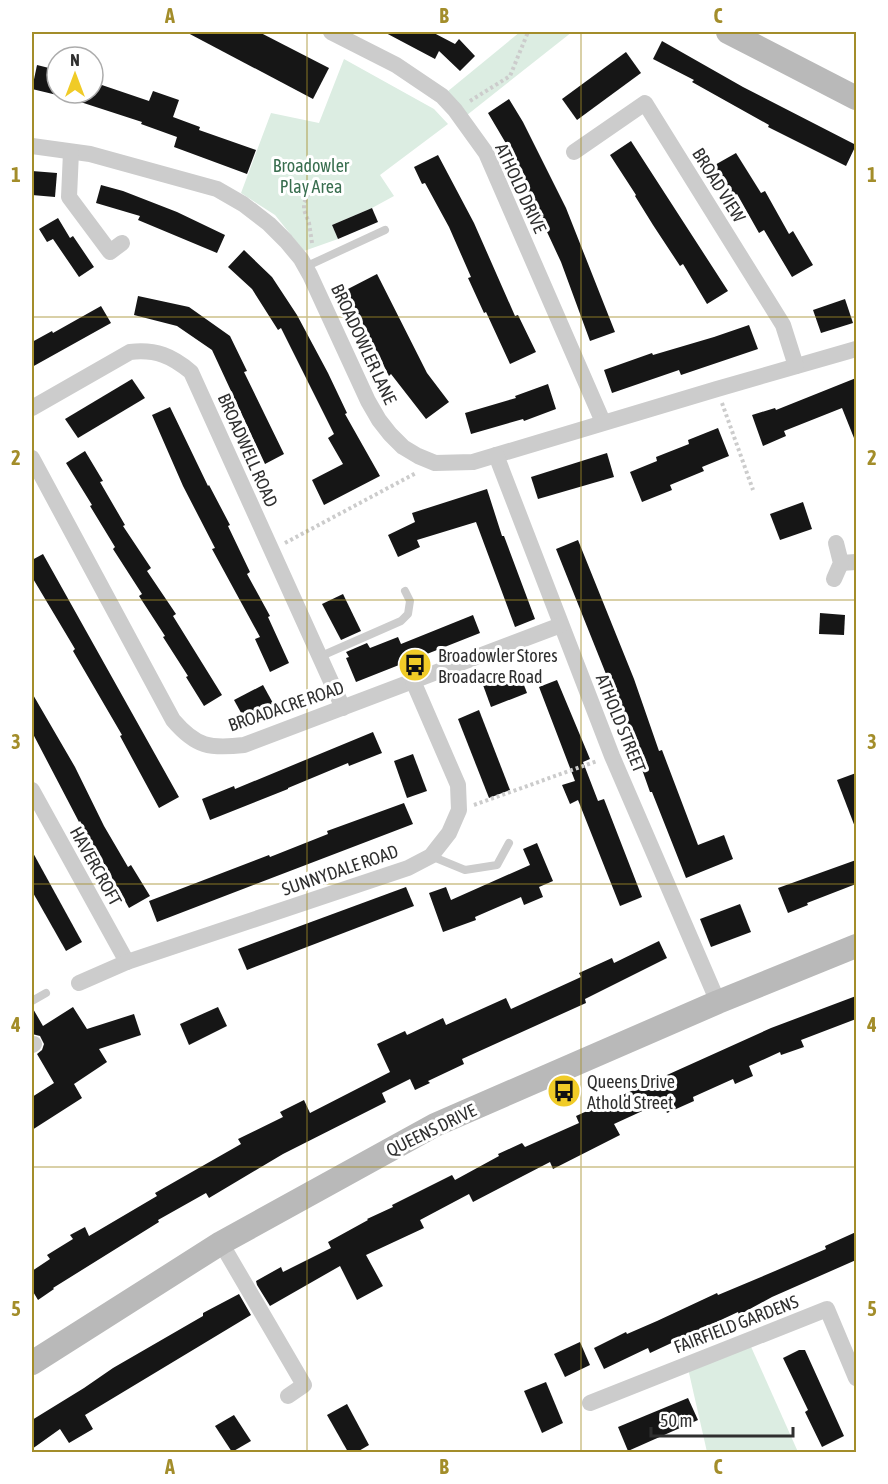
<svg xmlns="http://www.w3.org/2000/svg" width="888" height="1484" viewBox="0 0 888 1484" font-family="'Asap Condensed',sans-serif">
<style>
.green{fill:#dcede2}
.building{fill:#161616}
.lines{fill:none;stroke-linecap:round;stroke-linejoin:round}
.path{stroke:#ccc;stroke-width:4;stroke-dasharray:3 3;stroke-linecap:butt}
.lane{stroke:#ccc;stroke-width:8}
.street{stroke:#ccc;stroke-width:16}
.secondary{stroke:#b9b9b9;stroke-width:24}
.grid{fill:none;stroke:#a38d2a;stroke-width:1.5;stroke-opacity:0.55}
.labels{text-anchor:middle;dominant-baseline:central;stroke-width:6;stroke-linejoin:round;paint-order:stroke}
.park-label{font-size:18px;fill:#396e4f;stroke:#fff}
.street-label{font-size:18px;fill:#2f2f2f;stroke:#fff}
.poi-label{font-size:18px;fill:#2f2f2f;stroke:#fff;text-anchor:start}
.neatline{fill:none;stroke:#a38d2a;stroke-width:2}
.grid-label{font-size:20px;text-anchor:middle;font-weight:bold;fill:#a38d2a}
</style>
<rect width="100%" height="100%" fill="#fff"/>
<g class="green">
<path d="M520 32H572L462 119 442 96Z"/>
<path d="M344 59 434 109 448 124 380 175 394 196 372 208 332 225 338 239 304 251 275 215 241 193 271 113 319 123Z"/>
<path d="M748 1340 798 1452H707L687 1364Z"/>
</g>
<g class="building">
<path d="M186 32H259L329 68 313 99Z"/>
<path d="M384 32H432L455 44 459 39 475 56 460 71 439 51 435 59Z"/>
<path d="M662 41 743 87 856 145 846 166 768 127 769 125 692 82 694 80 653 59Z"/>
<path d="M626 52 641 73 577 120 562 99Z"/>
<path d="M37 65 57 70V95L32 89Z"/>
<path d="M93 82 149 101 153 91 179 100 173 117 200 127 199 130 256 150 247 174 174 147 177 137 141 124 142 122 62 96V93H93Z"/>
<path d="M509 99 523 122 566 208 615 332 590 341 561 262 521 176 524 174 488 113Z"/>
<path d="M631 141 728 291 707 304 683 264 680 266 653 225 635 196 636 195 610 155Z"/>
<path d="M736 153 761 193 765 191 789 234 793 231 813 265 792 277 764 230 759 233 737 194 733 197 713 166Z"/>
<path d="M438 155 474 223 515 316 518 315 536 352 510 364 486 312 484 313 468 278 471 277 449 227 425 183 422 184 414 167Z"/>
<path d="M32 171 57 173 55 197 32 195Z"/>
<path d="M101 185 123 191 177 212 225 235 217 253 138 220 140 216 96 203Z"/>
<path d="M372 208 378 222 338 239 332 225Z"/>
<path d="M58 218 70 238 73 236 94 267 79 277 53 239 47 242 39 229Z"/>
<path d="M244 250 272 277 297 315 328 373 347 413 345 414 380 476 324 505 312 480 343 464 328 438 334 434 281 328 278 330 252 289 228 267Z"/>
<path d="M377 274 427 373 449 402 426 419 391 374 389 376 346 290Z"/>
<path d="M138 296 189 307 230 336 247 371 244 372 284 454 265 464 212 350 177 326 134 315Z"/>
<path d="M845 299 853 323 821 333 813 310Z"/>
<path d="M101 306 111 323 32 367V342L52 331 53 333Z"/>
<path d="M749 325 758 349 681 375 679 370 612 393 604 370 652 353 653 355 714 337Z"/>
<path d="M856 378V443L842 408 784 431 786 436 763 446 752 415 775 408 776 410Z"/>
<path d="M132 379 145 398 78 438 65 419Z"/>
<path d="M548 384 556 409 524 421 523 419 471 434 465 413 516 398 515 396Z"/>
<path d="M170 407 208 486 209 485 230 525 228 526 250 572 247 574 270 616 268 617 289 663 270 672 255 639 260 637 212 549 215 548 183 486 152 415Z"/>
<path d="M718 428 729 456 702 467 704 471 670 485 672 490 642 502 630 472 657 461 656 457 689 444 688 440Z"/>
<path d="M85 451 103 481 100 482 125 525 123 526 151 568 147 571 176 614 173 616 222 695 204 706 186 677 188 676 163 637 165 636 139 596 142 594 113 549 115 547 90 506 92 505 66 463Z"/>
<path d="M607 453 614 477 538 499 531 477Z"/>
<path d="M487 489 502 536H504L535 619 515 627 476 522 417 540 420 547 398 557 388 535 415 522 412 513Z"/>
<path d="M803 502 812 529 780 540 770 514Z"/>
<path d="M578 540 634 679 659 751 662 750 698 845 724 835 733 859 686 878 652 792H650L626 724 556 549Z"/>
<path d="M43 554 179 797 159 808 120 736 122 735 73 651 75 649 32 577V560Z"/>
<path d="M343 594 361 631 341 640 322 604Z"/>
<path d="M820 613 845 615 844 635 819 634Z"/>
<path d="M473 615 480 633 356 682 346 658 349 657 346 652 367 643 370 648 398 637 401 644Z"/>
<path d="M519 672 527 693 491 707 483 685Z"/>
<path d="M557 680 590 759 583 762 598 801 604 799 642 897 620 906 578 800 570 804 562 785 575 781 539 687Z"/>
<path d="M263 685 274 705 245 720 234 700Z"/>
<path d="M32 693 75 767 104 826 128 867 131 865 150 896 129 908 80 821 79 822 32 732Z"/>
<path d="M479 710 510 790 489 798 458 719Z"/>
<path d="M373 732 382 753 349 766 348 763 288 788V789L210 820 202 799 234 786 235 789Z"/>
<path d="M413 754 427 791 407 798 394 761Z"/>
<path d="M856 773V827H855L837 780Z"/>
<path d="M404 803 413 824 157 922 149 901 269 855 270 857 328 834 327 831Z"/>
<path d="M537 843 553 881 539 887 543 897 524 905 521 897 475 917 476 920 443 932 429 893 446 887 451 900 530 865 523 849Z"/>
<path d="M32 851 82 942 66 951 32 891Z"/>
<path d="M856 860V884L807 903 808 905 788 913 778 888Z"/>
<path d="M406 887 414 906 247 970 238 949Z"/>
<path d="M740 904 751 932 711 947 700 919Z"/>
<path d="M659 941 667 958 585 999 586 1003 462 1059 464 1064 428 1081 430 1083 415 1090 410 1079 382 1093 386 1102 283 1154 209 1198 206 1193 158 1220 159 1222 53 1288 54 1289 38 1300 32 1290V1271L50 1259 47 1255 73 1239 70 1235 85 1227 89 1236 157 1196 155 1193 241 1144 238 1139 283 1117 280 1112 304 1100 310 1113 390 1072 377 1044 405 1031 407 1035 443 1018 446 1025 506 998 511 1009 581 977 579 973 612 958 614 963Z"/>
<path d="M856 996V1019L801 1040 804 1047 781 1055 780 1052 749 1066 753 1076 735 1084 733 1079 693 1097 694 1101 667 1113 662 1102 614 1124 620 1135 553 1169 550 1162 473 1202 469 1194 420 1220 424 1228 366 1255 383 1286 357 1300 340 1266 270 1306 257 1285 256 1281 281 1267 283 1272 331 1248 328 1242 368 1220 367 1219 393 1207 392 1205 452 1175 455 1180 499 1156 498 1154 522 1143 525 1147 579 1123 576 1116 771 1028Z"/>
<path d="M32 1007 43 1026 73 1007 87 1029 134 1014 141 1035 99 1049 107 1062 74 1084 82 1098 32 1130V1097L54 1083 37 1054 42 1050 44 1044 40 1036 32 1034Z"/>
<path d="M218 1007 227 1026 189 1045 180 1024Z"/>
<path d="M856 1232V1260L772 1297 739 1315 738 1312 650 1353 648 1348 604 1369 594 1348 626 1332 627 1334 657 1321 717 1293 718 1295 775 1271 826 1249 825 1246Z"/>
<path d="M239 1294 251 1315 85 1415 93 1429 69 1443 60 1429 32 1449V1420L84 1388 113 1368 203 1316V1313Z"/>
<path d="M580 1342 590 1365 565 1377 554 1354Z"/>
<path d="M799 1350H805L844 1436 822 1447 805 1412 808 1410 783 1358Z"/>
<path d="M546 1382 563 1423 542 1433 524 1391Z"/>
<path d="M688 1398 698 1420 628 1451 618 1427Z"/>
<path d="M347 1404 369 1445 357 1452H348L327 1415Z"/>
<path d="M234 1415 251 1441 232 1452 215 1426Z"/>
</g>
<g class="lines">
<g class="path">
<path d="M470 101 510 76 528 32"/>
<path d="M312 243 309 223 304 210V203L313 185"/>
<path d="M722 403 753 490"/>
<path d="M285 543 416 473"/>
<path d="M474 805 597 761"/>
</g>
<g class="lane">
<path d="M305 267 385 230"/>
<path d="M319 657 401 621 408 614 410 601 405 591"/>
<path d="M431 856 465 870 497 865 509 843"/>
<path d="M32 1001 46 993"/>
</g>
<g class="street">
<path d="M331 32 396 65 442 96 455 110 486 153 603 422"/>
<path d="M32 146 90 154 217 189 243 204 269 224 286 241 301 259 310 275 368 401 379 420 390 434 403 447 418 456 435 463 473 462 717 389 856 349"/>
<path d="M71 152 69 197 110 252 122 243"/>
<path d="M574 152 645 103 783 325 796 366"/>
<path d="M32 408 130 352C156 349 172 356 191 372L343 708"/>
<path d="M496 455 612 756 718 1002"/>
<path d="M32 458 173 720C196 747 210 749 244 745L561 625"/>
<path d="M841 563 856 562"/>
<path d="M834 579 841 563 836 543"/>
<path d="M32 790 127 962"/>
<path d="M79 983 127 962 408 868 431 856 449 833 459 810 458 785 413 681"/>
<path d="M32 1045 34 1044"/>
<path d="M221 1243 304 1385 288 1396"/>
<path d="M590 1403 827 1309 856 1378"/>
</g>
<g class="secondary">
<path d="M728 32 856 98"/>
<path d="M32 1363 221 1243 435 1125 718 1002 856 946"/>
</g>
</g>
<path class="grid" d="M307 32V1452M581 32V1452M32 317H856M32 600H856M32 884H856M32 1167H856"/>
<defs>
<g id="bus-disc" transform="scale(1.725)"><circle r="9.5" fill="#f0cb27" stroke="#fff"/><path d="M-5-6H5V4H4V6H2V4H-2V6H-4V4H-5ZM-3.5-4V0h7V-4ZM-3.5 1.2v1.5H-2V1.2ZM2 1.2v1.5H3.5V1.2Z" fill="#111"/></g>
</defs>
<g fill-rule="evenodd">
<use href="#bus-disc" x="415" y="665"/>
<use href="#bus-disc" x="564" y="1091"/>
</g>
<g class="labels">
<g class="park-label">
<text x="311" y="165">Broadowler<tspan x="311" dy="21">Play Area</tspan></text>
</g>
<g class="street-label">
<text transform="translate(719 185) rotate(58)">BROAD VIEW</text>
<text transform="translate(521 188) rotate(65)">ATHOLD DRIVE</text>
<text transform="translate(364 344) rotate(65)">BROADOWLER LANE</text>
<text transform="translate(248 450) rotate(66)">BROADWELL ROAD</text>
<text transform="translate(286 706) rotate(-19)">BROADACRE ROAD</text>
<text transform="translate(621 723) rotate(68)">ATHOLD STREET</text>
<text transform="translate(96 866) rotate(61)">HAVERCROFT</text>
<text transform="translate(340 870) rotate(-19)">SUNNYDALE ROAD</text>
<text transform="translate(431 1130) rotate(-26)">QUEENS DRIVE</text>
<text transform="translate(736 1324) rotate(-21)">FAIRFIELD GARDENS</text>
</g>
<g class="poi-label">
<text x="438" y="655">Broadowler Stores<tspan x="438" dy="21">Broadacre Road</tspan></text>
<text x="587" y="1081">Queens Drive<tspan x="587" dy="21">Athold Street</tspan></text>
</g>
</g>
<rect width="888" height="1484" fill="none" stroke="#ffffff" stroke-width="66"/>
<g transform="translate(75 75)"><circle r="28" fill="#ffffff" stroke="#acacac" stroke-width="1.5"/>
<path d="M0-4.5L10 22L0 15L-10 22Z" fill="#f0cb27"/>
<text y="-9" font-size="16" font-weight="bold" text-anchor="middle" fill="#2f2f2f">N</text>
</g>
<path d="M651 1427v9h142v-9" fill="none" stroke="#2f2f2f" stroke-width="3"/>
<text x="660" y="1427" font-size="18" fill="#2f2f2f" stroke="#ffffff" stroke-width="4.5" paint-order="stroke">50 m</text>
<rect x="33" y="33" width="822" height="1418" class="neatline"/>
<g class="grid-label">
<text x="170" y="23">A</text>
<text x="444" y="23">B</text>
<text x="718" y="23">C</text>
<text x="16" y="182">1</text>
<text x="872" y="182">1</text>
<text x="16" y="465">2</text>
<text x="872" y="465">2</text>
<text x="16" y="749">3</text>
<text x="872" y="749">3</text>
<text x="16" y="1032">4</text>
<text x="872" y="1032">4</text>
<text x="16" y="1316">5</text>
<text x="872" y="1316">5</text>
<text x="170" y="1474">A</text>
<text x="444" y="1474">B</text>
<text x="718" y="1474">C</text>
</g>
</svg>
